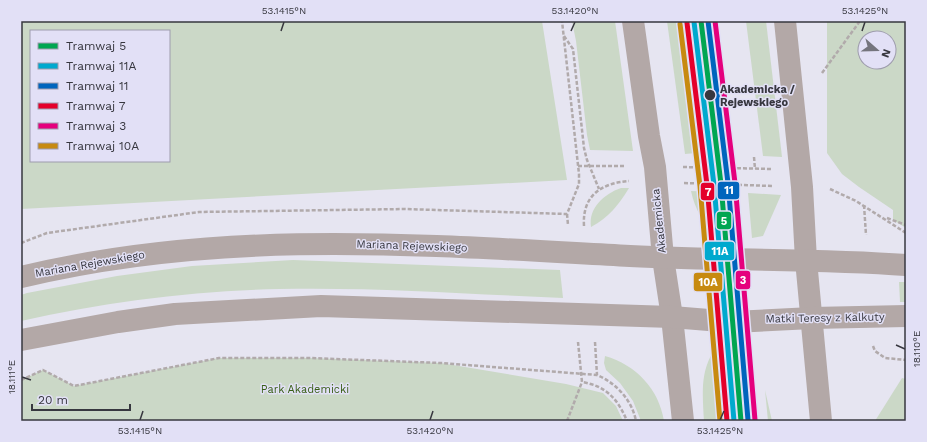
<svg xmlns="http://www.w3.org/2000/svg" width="927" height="442" viewBox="0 0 927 442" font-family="'Work Sans',sans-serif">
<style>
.green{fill:#cbd8c7;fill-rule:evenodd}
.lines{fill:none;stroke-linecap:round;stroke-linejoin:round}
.path{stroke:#b1aaab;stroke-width:2.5;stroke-dasharray:4 2;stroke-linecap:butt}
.secondary{stroke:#b3a8a7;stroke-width:22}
.tram-1-casing{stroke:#e2e0f6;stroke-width:8}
.tram-2-casing{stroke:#e2e0f6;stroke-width:8}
.tram-3-casing{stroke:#e2e0f6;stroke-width:8}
.tram-4-casing{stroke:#e2e0f6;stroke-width:8}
.tram-5-casing{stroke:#e2e0f6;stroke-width:8}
.tram-6-casing{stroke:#e2e0f6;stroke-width:8}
.tram-1{stroke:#00a651;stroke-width:5}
.tram-2{stroke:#00a9ce;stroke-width:5}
.tram-3{stroke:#0065bd;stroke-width:5}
.tram-4{stroke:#e4002b;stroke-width:5}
.tram-5{stroke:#e5007d;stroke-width:5}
.tram-6{stroke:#c78a10;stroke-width:5}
.ticks{fill:none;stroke:#37373f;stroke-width:1.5}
.stop-dot{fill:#37373f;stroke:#e2e0f6;stroke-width:1.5}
.labels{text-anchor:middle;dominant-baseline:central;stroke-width:3;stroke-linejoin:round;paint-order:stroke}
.stop-label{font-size:11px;font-weight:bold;fill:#37373f;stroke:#e2e0f6;text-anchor:start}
.street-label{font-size:11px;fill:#37373f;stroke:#e2e0f6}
.park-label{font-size:11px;fill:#385f15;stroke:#e2e0f6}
.line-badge{stroke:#e2e0f6;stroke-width:1.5}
.badge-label{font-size:11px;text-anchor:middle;font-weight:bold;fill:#fff}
.neatline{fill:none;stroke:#37373f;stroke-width:1.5}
.ticks-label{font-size:10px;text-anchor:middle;fill:#37373f}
</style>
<rect width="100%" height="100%" fill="#e6e5f1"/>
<g class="green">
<path d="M21 21H103L100 23 104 21H542L567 180 21 209ZM31 31H169V161H31Z"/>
<path d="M572 21H615L633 151 590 150 587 135 576 41Z"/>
<path d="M667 21H678L696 153 685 154Z"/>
<path d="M746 21H766L782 157 763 156Z"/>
<path d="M827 21H906V228L893 220V210L859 187 842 174 827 153ZM865 38H889V62H865Z"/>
<path d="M621 188H629C618 206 609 217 591 227 588 208 604 194 621 188Z"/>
<path d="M691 191 714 192 719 237C704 225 695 210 691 191Z"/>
<path d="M748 193 781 195 763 236 752 238Z"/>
<path d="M293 260 560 270 563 298C469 294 374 287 279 289 192 291 106 302 21 321V295L27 293 117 276 192 266Z"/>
<path d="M899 282H906V302H900Z"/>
<path d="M724 335 731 421H704C702 382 700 367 724 335Z"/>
<path d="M605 356C636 365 659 389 664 421H641L633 401 620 383 606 370 604 363Z"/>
<path d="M219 358H309L441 363 566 384 603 393 616 406 623 421H21V380L43 370 74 386Z"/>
<path d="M902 378 906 379V421H875Z"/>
<path d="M765 390 772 421H768Z"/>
</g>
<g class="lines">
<g class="path">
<path d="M564 36 573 49 584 148 587 160 599 189"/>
<path d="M822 73 860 21"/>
<path d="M703 153 704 168"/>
<path d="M754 157 755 169"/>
<path d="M578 166H626"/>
<path d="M683 167 772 169"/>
<path d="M684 183 773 186"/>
<path d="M830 189 856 201 906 233"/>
<path d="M864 205 866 235"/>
<path d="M567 214 568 225"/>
<path d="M887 218 906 225"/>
<path d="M584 226C582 195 602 183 629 181"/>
<path d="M21 243 47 233 199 212 405 209 567 214 579 184V174L562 21"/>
<path d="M578 342 582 382C606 386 618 399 627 421"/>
<path d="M595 342 597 375"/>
<path d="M873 346 875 351 885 358 906 360"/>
<path d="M21 380 43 370 74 386 219 358H309L441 363 597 375C616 383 632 400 636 421"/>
<path d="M567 421 582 382"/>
</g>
<g class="secondary">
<path d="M633 21 649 136 655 167 663 258 672 317 683 421"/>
<path d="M785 21 802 187 806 260 821 421"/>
<path d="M21 277C224 228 424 245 630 256 722 261 814 258 906 265"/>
<path d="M21 340 118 322 175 314 321 306 672 317 733 322 812 318 906 316"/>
</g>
<g class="tram-1-casing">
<path id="tram-1" d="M701 21 721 184 741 421"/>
</g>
<g class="tram-2-casing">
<path id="tram-2" d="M694 22 714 185 734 421"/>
</g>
<g class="tram-3-casing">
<path id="tram-3" d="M708 21 728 183 748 420"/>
</g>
<g class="tram-4-casing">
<path id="tram-4" d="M687 23 707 185 727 421"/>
</g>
<g class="tram-5-casing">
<path id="tram-5" d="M715 21 735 183 755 420"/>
</g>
<g class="tram-6-casing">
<path id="tram-6" d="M680 24 700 186 720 421"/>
</g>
<use href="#tram-1" class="tram-1"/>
<use href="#tram-2" class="tram-2"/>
<use href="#tram-3" class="tram-3"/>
<use href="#tram-4" class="tram-4"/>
<use href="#tram-5" class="tram-5"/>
<use href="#tram-6" class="tram-6"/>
</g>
<path class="ticks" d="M281 31 284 22M571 31 575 22M862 31 865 22M896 345 905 349M22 377 31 380M140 420 143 411M430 420 433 411M720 420 724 411"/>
<circle class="stop-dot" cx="710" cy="95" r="6"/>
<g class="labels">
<g class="stop-label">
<text x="720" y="89">Akademicka /<tspan x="720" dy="13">Rejewskiego</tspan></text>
</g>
<g class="street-label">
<text transform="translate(659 221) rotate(-96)">Akademicka</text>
<text transform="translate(412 246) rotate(2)">Mariana Rejewskiego</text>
<text transform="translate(90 264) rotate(-10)">Mariana Rejewskiego</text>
<text transform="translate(825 318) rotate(-1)">Matki Teresy z Kalkuty</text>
</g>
<g class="park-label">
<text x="305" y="389">Park Akademicki</text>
</g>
</g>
<g class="line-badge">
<rect x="717" y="181" width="23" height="19" rx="4" fill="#0065bd"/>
<rect x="700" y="182" width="15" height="19" rx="4" fill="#e4002b"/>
<rect x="716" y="211" width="16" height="19" rx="4" fill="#00a651"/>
<rect x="704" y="241" width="31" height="20" rx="4" fill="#00a9ce"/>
<rect x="735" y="270" width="16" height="20" rx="4" fill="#e5007d"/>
<rect x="693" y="272" width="30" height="20" rx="4" fill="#c78a10"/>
</g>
<g class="badge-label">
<text x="729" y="194">11</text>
<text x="708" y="196">7</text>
<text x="724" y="225">5</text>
<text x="720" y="255">11A</text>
<text x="743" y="284">3</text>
<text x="708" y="286">10A</text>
</g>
<rect width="927" height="442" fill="none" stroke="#e2e0f6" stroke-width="44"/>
<rect x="30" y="30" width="140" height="132" fill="#e2e0f6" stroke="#9e9cad"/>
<rect x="38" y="43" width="20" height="6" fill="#00a651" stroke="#9e9cad"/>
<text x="66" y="50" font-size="12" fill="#37373f">Tramwaj 5</text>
<rect x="38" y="63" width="20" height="6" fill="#00a9ce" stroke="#9e9cad"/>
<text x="66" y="70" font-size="12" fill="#37373f">Tramwaj 11A</text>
<rect x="38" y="83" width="20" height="6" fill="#0065bd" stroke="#9e9cad"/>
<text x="66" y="90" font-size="12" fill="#37373f">Tramwaj 11</text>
<rect x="38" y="103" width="20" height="6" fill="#e4002b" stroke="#9e9cad"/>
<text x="66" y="110" font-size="12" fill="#37373f">Tramwaj 7</text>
<rect x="38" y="123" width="20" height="6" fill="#e5007d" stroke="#9e9cad"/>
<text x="66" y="130" font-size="12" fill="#37373f">Tramwaj 3</text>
<rect x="38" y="143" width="20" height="6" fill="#c78a10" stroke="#9e9cad"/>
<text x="66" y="150" font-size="12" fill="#37373f">Tramwaj 10A</text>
<g transform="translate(877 50) rotate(110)"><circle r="19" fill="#e2e0f6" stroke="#9e9cad"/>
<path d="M0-3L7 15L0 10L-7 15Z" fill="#74747d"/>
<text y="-6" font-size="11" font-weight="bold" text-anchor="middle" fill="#37373f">N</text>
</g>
<path d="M32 404v6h98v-6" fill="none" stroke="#37373f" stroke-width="2"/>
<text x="38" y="404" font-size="12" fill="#37373f" stroke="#e2e0f6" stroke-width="3" paint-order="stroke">20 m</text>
<rect x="22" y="22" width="883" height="398" class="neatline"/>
<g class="ticks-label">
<text x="284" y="14">53.1415°N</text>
<text x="575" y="14">53.1420°N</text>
<text x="865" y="14">53.1425°N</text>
<text transform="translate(916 349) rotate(-90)" y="4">18.110°E</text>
<text transform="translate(11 377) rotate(-90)" y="4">18.111°E</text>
<text x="140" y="434">53.1415°N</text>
<text x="430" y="434">53.1420°N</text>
<text x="720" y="434">53.1425°N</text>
</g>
</svg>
